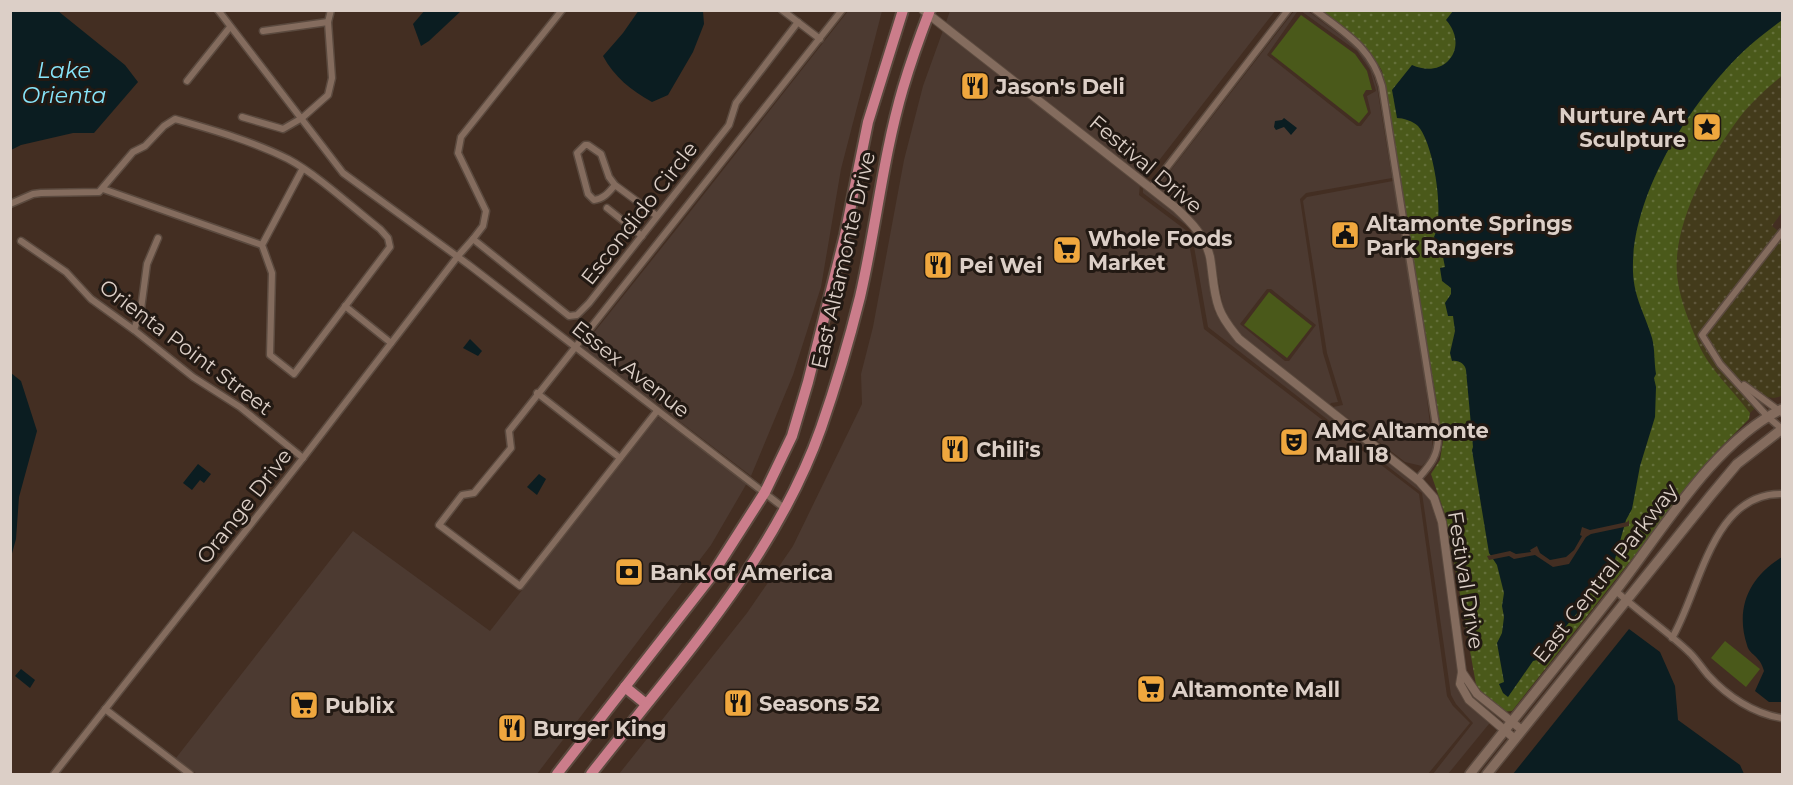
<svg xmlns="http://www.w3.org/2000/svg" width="1793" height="785" viewBox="0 0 1793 785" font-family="Montserrat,sans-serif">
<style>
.commercial{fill:#4c3a31;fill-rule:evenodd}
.green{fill:#4a591a}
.sand{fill:url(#sand-dots)}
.park{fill:url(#park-dots)}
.water{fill:#0b1d21}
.pier{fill:#432e22}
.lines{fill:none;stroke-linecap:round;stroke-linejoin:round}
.minor-casing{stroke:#5b4a3f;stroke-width:9}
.tertiary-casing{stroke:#5b4a3f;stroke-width:10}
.secondary-casing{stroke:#5b4a3f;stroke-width:12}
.primary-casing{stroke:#5b4a3f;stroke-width:14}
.minor{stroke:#846c5e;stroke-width:6}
.tertiary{stroke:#846c5e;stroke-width:8}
.secondary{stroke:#846c5e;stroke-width:9}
.primary{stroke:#cb7d8b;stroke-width:10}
.labels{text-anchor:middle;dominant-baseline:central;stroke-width:6;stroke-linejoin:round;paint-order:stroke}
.poi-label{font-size:21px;font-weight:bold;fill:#dccfc7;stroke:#221913;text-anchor:start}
.street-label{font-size:21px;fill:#dccfc7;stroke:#221913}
.water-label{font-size:22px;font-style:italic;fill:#87e5fa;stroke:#221913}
</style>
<defs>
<pattern id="sand-dots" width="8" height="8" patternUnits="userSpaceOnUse" patternTransform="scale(1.5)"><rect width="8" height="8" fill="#433b1b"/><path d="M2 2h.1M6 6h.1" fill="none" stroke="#5e563b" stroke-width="1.8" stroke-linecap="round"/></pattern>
<pattern id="park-dots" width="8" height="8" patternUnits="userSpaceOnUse" patternTransform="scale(1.5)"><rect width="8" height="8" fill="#4a591a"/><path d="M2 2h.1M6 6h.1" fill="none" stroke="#64703a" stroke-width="1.8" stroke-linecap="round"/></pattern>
</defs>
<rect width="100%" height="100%" fill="#432e22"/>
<g class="commercial">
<path d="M848 11H882L841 169 821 287 793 375 751 476 581 346 596 330 675 231Z"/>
<path d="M950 11H1275L1140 185 1139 195 1187 231 1204 329 1419 494 1447 696 1453 706 1470 723 1428 774H619L747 613 793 546 862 404 861 374 873 327 904 160 923 86Z"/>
<path d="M1294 11H1308L1356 47 1369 63 1377 87 1392 178 1306 193 1300 199 1323 353 1338 402 1331 403 1329 406 1242 337 1228 318 1223 306 1214 256 1205 233 1179 205 1157 188ZM1301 11 1357 51 1370 70 1376 91 1367 96 1371 113 1361 126H1357L1267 55 1297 12ZM1267 289H1271L1316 325 1289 361H1285L1240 324Z"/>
<path d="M1393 181 1424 374 1433 449 1430 458 1422 466 1405 462 1333 407 1343 405 1327 353 1303 201 1307 197Z"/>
<path d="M1143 187 1173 211 1196 234 1205 256 1215 312 1236 342 1415 484 1430 500 1438 522 1459 678 1467 695 1493 719 1448 774H1433L1473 723 1456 704 1451 695 1422 493 1208 327 1191 229 1143 193Z"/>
<path d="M658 417 747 483 711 545 537 774H197L176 758 353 531 490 631Z"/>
</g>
<g class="green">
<path d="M1301 15 1355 54 1367 71 1372 90H1366L1363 95 1368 112 1359 123 1271 54Z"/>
<path d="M1269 292 1312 326 1287 358 1244 325Z"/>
<path d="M1725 641 1760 669 1746 687 1711 658Z"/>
</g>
<path class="sand" d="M1782 76V212L1772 226 1782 234V396L1774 398 1767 397 1750 413C1733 390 1709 369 1698 343 1690 324 1681 302 1678 282 1669 229 1709 158 1740 117 1752 102 1767 88 1782 76Z"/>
<path class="park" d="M1322 11H1782V76C1767 88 1752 102 1740 117 1709 158 1669 229 1678 282 1681 302 1690 324 1698 343 1709 369 1733 390 1750 413L1749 419 1717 451 1512 711 1501 712 1477 690 1446 517 1431 474 1440 460 1443 441 1382 71C1368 44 1345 29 1322 11Z"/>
<g class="water">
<path d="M425 10H461V11L429 41 421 46 413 24Z"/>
<path d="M639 10 703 11 704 24 693 52 668 95 652 102C631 90 614 77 603 56L623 33Z"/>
<path d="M10 11H58L125 65 138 82 94 133H73L21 145 11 150Z"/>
<path d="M1453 11H1782V20C1771 29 1758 38 1747 48 1692 99 1630 195 1633 272 1634 298 1645 314 1652 338 1655 349 1654 362 1656 374L1654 378 1656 387 1655 417 1640 466 1632 509 1626 520 1615 559 1584 600 1579 611 1537 660 1533 661 1508 697 1503 693 1499 684 1504 682 1497 643 1502 633 1504 617 1502 606 1504 593 1497 565 1489 553 1472 450 1473 447 1466 370C1465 364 1459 360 1452 361L1450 353 1455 331 1453 316H1448L1445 303 1451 294V288L1442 281 1440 268 1445 267 1442 252 1434 237C1445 215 1434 144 1418 126 1413 121 1403 118 1397 118L1392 90 1412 65C1445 80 1470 47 1446 20Z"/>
<path d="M1284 118 1297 128 1291 135 1284 127 1276 130 1274 127 1275 121 1282 120Z"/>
<path d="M104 278 121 289 117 296 98 290Z"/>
<path d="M470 339 482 351 478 356 463 348Z"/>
<path d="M11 373 21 381 37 431 19 497 16 539 11 557Z"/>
<path d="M198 464 211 474 204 483 200 480 192 490 183 483Z"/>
<path d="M539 474 546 479 537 495 527 487Z"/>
<path d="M1782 557V702H1769L1755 691 1764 671C1760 655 1749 655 1747 645 1735 608 1749 577 1782 557Z"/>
<path d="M1629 629 1660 652 1675 686 1678 720 1740 765 1744 774H1513Z"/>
<path d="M21 669 35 680 30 688 15 676Z"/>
</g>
<path class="pier" d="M1629 520V526L1591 534 1586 537 1569 564 1553 567 1535 555 1514 559 1509 556 1489 560 1487 556 1510 551 1516 554 1531 552 1530 550 1537 546 1540 553 1550 560 1566 557 1574 550 1582 536 1580 535 1582 527 1590 530 1627 522Z"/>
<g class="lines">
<g class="minor-casing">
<g id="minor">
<path d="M218 10 343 173 469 265 784 508"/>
<path d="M562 10 461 137 458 153 486 211 483 226 473 239 569 316 577 315 589 303 729 125 736 103 798 22"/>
<path d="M782 10 820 39"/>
<path d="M1315 10C1345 33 1372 48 1382 86L1438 438C1438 457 1429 466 1417 480"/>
<path d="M263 31 328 22"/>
<path d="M187 81 230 27"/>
<path d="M242 117 283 129 302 118 328 95 332 78 328 22 331 10"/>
<path d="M615 185C609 192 604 199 594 200L588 194 577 153 585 145H588L601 154 609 177 615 185 657 216"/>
<path d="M1151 188 1288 10"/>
<path d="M103 189 262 245"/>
<path d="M10 204 33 194 41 193 99 192 133 152 145 146 164 126 175 119C213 130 252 141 288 159 318 175 353 208 380 229L388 238 390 247 294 374 270 355 272 273 262 245 303 168"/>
<path d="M607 208 642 236"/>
<path d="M1782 232 1702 335 1720 364 1768 417 1782 429"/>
<path d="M21 241 66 272 91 299 134 330 193 377 240 407 303 458"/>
<path d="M345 306 391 343"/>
<path d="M134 330 141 309 147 264 158 238"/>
<path d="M1744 385 1782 413"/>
<path d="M537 393 620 458"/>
<path d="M657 411 520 586 439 525 462 495 474 493 511 448 509 431 842 10"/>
<path d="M1616 591C1640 613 1667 631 1690 653 1697 660 1702 668 1708 675 1727 696 1754 714 1782 718"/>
<path d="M1672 638C1700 591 1712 492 1782 494"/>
<path d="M105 709 190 774"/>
<path d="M54 774 303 458 458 256 473 239"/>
</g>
</g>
<g class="tertiary-casing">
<g id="tertiary">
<path d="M923 10 1176 208C1191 222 1205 236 1210 257 1213 274 1213 292 1219 308 1223 320 1232 330 1239 339L1419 481 1434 498 1442 522 1462 672 1460 684 1469 700 1515 739"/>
<path d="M1462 672 1477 694 1522 730"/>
</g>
</g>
<g class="secondary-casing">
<g id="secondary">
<path d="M1470 774C1519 712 1569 651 1617 589 1663 530 1714 442 1782 409"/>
<path d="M1487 774 1711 495 1737 464 1782 429"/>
</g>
</g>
<g class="primary-casing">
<g id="primary">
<path d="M625 687 646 704"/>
<path d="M557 774 710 578 765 492 792 436 808 382 845 235 868 122 903 10"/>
<path d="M591 774C675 666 775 559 821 428 836 385 849 341 860 297 876 228 883 156 903 88 911 61 920 36 930 10"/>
</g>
</g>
<use href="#minor" class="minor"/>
<use href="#tertiary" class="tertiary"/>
<use href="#secondary" class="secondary"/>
<use href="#primary" class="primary"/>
</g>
<defs>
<g id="restaurant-square" transform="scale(1.5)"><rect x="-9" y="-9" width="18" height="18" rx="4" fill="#efa73e" stroke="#221913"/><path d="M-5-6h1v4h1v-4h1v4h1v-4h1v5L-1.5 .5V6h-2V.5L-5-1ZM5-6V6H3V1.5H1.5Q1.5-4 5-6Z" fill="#111"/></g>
<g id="sight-square" transform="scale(1.5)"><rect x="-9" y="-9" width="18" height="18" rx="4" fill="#efa73e" stroke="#221913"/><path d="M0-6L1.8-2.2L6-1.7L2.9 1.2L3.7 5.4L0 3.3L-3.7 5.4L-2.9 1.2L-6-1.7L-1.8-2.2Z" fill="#111"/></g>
<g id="civic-square" transform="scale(1.5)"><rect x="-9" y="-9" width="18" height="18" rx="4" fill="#efa73e" stroke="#221913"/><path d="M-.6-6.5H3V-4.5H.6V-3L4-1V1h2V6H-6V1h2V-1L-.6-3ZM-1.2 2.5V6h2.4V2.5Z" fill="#111"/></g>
<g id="supermarket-square" transform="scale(1.5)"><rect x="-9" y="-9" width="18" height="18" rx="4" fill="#efa73e" stroke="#221913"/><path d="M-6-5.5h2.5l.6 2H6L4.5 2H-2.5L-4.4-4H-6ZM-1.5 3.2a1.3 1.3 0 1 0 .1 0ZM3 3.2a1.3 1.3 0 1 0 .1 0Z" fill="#111"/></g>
<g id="theatre-square" transform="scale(1.5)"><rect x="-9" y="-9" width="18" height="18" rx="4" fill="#efa73e" stroke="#221913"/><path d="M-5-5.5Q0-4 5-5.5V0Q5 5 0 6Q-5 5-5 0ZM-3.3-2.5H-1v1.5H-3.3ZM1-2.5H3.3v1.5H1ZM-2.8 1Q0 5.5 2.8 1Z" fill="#111"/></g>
<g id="bank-square" transform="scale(1.5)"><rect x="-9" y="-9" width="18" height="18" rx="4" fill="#efa73e" stroke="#221913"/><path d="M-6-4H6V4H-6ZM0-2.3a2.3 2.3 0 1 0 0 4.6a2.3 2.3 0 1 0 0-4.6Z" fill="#111"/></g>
</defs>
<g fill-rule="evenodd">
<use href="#restaurant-square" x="975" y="86"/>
<use href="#sight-square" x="1707" y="127"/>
<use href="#civic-square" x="1345" y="235"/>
<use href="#supermarket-square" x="1067" y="250"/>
<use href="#restaurant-square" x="938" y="265"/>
<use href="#theatre-square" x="1294" y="442"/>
<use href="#restaurant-square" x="955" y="449"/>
<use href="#bank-square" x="629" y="572"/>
<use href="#supermarket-square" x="1151" y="689"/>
<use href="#restaurant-square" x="738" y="703"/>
<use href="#supermarket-square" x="304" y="705"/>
<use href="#restaurant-square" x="512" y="728"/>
</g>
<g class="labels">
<g class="poi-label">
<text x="996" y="86">Jason's Deli</text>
<text x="1686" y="115" text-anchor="end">Nurture Art<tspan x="1686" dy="24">Sculpture</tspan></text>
<text x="1366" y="223">Altamonte Springs<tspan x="1366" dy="24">Park Rangers</tspan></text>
<text x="1088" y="238">Whole Foods<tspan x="1088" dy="24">Market</tspan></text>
<text x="959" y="265">Pei Wei</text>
<text x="1315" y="430">AMC Altamonte<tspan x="1315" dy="24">Mall 18</tspan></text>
<text x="976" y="449">Chili's</text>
<text x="650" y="572">Bank of America</text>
<text x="1172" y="689">Altamonte Mall</text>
<text x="759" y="703">Seasons 52</text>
<text x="325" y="705">Publix</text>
<text x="533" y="728">Burger King</text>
</g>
<g class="street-label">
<text transform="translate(1146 164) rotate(40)">Festival Drive</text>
<text transform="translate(639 213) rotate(-52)">Escondido Circle</text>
<text transform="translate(843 260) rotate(-77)">East Altamonte Drive</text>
<text transform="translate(186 347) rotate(37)">Orienta Point Street</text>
<text transform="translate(631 369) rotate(38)">Essex Avenue</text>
<text transform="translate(244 506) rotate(-52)">Orange Drive</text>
<text transform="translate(1605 573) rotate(-52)">East Central Parkway</text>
<text transform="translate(1466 580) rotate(81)">Festival Drive</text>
</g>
<g class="water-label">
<text x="64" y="70">Lake<tspan x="64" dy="25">Orienta</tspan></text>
</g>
</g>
<rect width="1793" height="785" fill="none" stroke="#dccfc7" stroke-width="24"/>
</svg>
